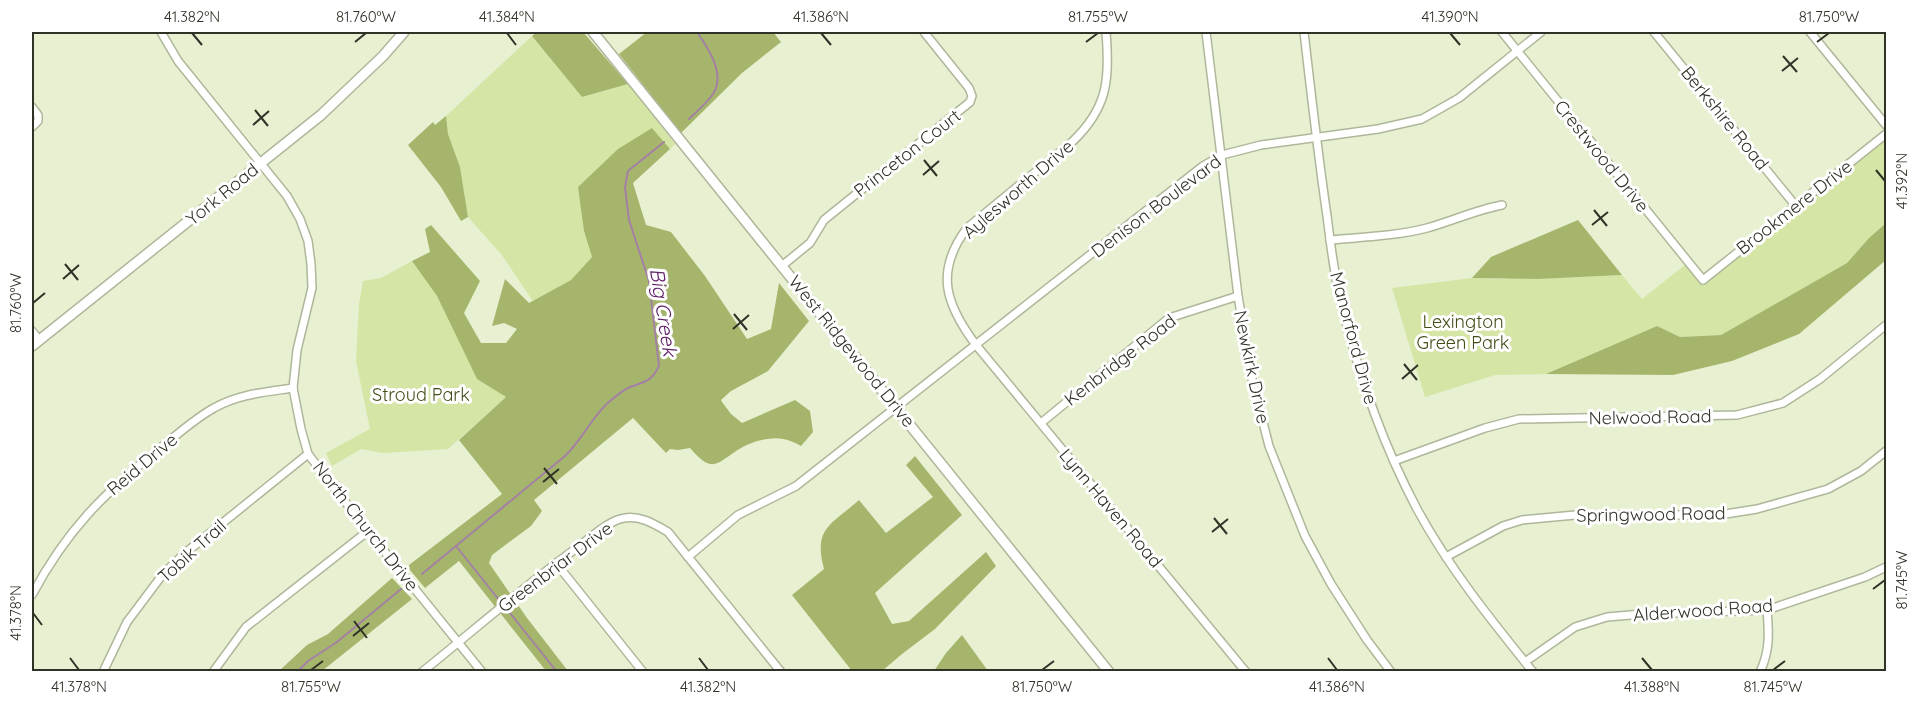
<svg xmlns="http://www.w3.org/2000/svg" width="1918" height="703" viewBox="0 0 1918 703" font-family="Quicksand,sans-serif">
<style>
.green{fill:#d5e5a5}
.forest{fill:#a5b66c}
.lines{fill:none;stroke-linecap:round;stroke-linejoin:round}
.stream{stroke:#a480a4;stroke-width:2}
.street-casing{stroke:#afb79a;stroke-width:10}
.secondary-casing{stroke:#afb79a;stroke-width:12}
.street{stroke:#fff;stroke-width:7}
.secondary{stroke:#fff;stroke-width:9}
.ticks{fill:none;stroke:#2f3226;stroke-width:2}
.labels{text-anchor:middle;dominant-baseline:central;stroke-width:6;stroke-linejoin:round;paint-order:stroke}
.street-label{font-size:18px;fill:#2f3226;stroke:#fff}
.park-label{font-size:18px;fill:#424d17;stroke:#fff}
.water-label{font-size:20px;font-style:italic;fill:#602167;stroke:#fff}
.neatline{fill:none;stroke:#2f3226;stroke-width:2}
.ticks-label{font-size:15px;text-anchor:middle;fill:#2f3226}
</style>
<rect width="100%" height="100%" fill="#e7f0d1"/>
<g class="green">
<path d="M532 36 582 97 628 84 675 144 670 149 652 128 584 231 592 257 571 280 533 301 501 254 468 217 460 167 448 134 446 116Z"/>
<path d="M1886 137V223L1869 238 1847 263 1721 335 1680 337 1657 326 1546 374 1495 375 1425 397 1392 288 1472 278 1505 279 1507 277 1538 279 1622 275 1642 299 1685 265 1696 279 1705 281Z"/>
<path d="M412 261 437 296 477 379 506 397 448 449 383 453 361 449 332 466 326 453 370 429 356 361 359 304 363 281 381 278Z"/>
</g>
<g class="forest">
<path d="M537 32H583L628 84 582 97 532 36Z"/>
<path d="M647 32H773L781 42 742 73 681 133 619 54Z"/>
<path d="M446 116 448 134 460 167 468 217 461 221 441 187 408 145 433 122 435 125Z"/>
<path d="M652 128 670 149 633 183 646 225 671 232 705 276 747 339 771 329 779 283 809 321 768 371 731 391 721 400 722 402 731 414 742 423 795 400 810 411 813 432 801 446C796 443 789 440 783 439 772 436 751 442 741 448 717 462 714 476 690 448L678 450 670 449 666 453 633 418 534 500 542 511 531 526 492 555 489 563 527 618 568 671H546L459 561 425 588 410 570 409 565 502 494 459 440 506 397 477 379 437 296 412 261 430 252 425 229 431 225 480 281 464 313 481 343H506L517 329 504 323 492 326 505 279 529 303 571 280 592 257 584 231 578 187 618 149Z"/>
<path d="M1578 220 1622 275 1538 279 1472 278 1491 257Z"/>
<path d="M1886 223V260L1799 334 1732 361 1673 375 1546 374 1657 326 1680 337 1721 335 1847 263 1869 238Z"/>
<path d="M915 456 962 515 875 593 892 624 909 621 986 552 996 566 935 629 902 654 882 671H852L792 595 824 569C813 528 831 525 859 500L886 533 933 497 906 465Z"/>
<path d="M392 578 412 599 322 671H279L307 645 328 634Z"/>
<path d="M962 635 988 671H934L946 653Z"/>
</g>
<g class="lines">
<g class="stream">
<path d="M689 119C697 111 707 103 713 94 726 74 708 48 697 32"/>
<path d="M456 546 499 600"/>
<path d="M422 574 565 456C582 440 593 415 610 401 616 396 623 390 630 387 646 381 651 382 659 366L649 281 629 220 625 187 628 171 664 142"/>
<path d="M510 613 557 672"/>
<path d="M297 672 308 661 337 642 401 589"/>
</g>
<g class="street-casing">
<g id="street">
<path d="M161 32 178 61 287 196 300 219 308 241 311 264 312 288 297 350 293 388 301 429 308 454 368 531 482 672"/>
<path d="M1106 32C1110 79 1108 108 1072 142L967 228C934 272 946 305 976 345L1246 672"/>
<path d="M1206 32 1238 296 1252 379 1269 446 1305 536 1331 584 1367 640 1391 672"/>
<path d="M1304 32C1311 93 1318 155 1327 216 1331 246 1334 277 1342 306 1359 376 1383 445 1417 509 1449 568 1491 620 1533 672"/>
<path d="M1502 32 1703 280 1886 134"/>
<path d="M1654 32 1795 205"/>
<path d="M1810 32 1886 125"/>
<path d="M32 107 38 115V121L32 127"/>
<path d="M1330 240C1362 237 1396 236 1427 228 1452 221 1476 210 1502 205"/>
<path d="M783 265 810 243 824 220 970 102 972 96 969 88 924 32"/>
<path d="M32 331 39 340"/>
<path d="M1041 423 1169 318 1238 296"/>
<path d="M1394 461 1485 428 1519 419 1737 415 1783 403 1820 379 1886 325"/>
<path d="M688 557 738 515 796 486 1203 166 1222 155 1261 145 1378 129 1422 119 1459 98 1541 32"/>
<path d="M1446 557 1503 526 1522 520 1575 515H1719L1757 509 1828 489 1861 471 1886 451"/>
<path d="M556 563 643 672"/>
<path d="M32 595C66 531 103 494 159 449 177 435 194 419 214 408 238 394 266 392 293 388"/>
<path d="M1525 662 1575 627 1607 617 1642 614 1767 610 1865 577 1886 567"/>
<path d="M103 672 127 622 163 574 184 554 308 454"/>
<path d="M213 672 246 627 368 531"/>
<path d="M422 672C473 631 522 588 574 550 588 540 604 524 620 519 638 514 653 523 668 532L781 672"/>
<path d="M1760 672C1770 651 1769 633 1767 610"/>
</g>
</g>
<g class="secondary-casing">
<g id="secondary">
<path d="M593 32 1109 672"/>
<path d="M32 346 321 115 383 56 404 32"/>
</g>
</g>
<use href="#street" class="street"/>
<use href="#secondary" class="secondary"/>
</g>
<path class="ticks" d="M192 33 202 45M507 33 516 45M821 33 831 45M1450 33 1460 45M355 42 366 33M1086 42 1098 33M1817 42 1829 33M1783 56 1797 72M1782 71 1798 58M255 110 268 126M253 125 269 111M924 160 937 176M1876 170 1885 181M923 175 939 161M1594 210 1607 226M1592 225 1608 212M65 264 78 280M63 279 79 265M33 303 45 293M734 314 747 330M733 329 749 315M1404 364 1417 380M1402 379 1418 365M544 468 557 484M543 482 559 469M1214 518 1227 534M1212 532 1228 519M1873 589 1885 580M33 613 42 625M354 621 367 638M353 636 369 623M70 658 79 670M699 658 708 670M1328 658 1337 670M1642 658 1652 670M311 670 323 661M1042 670 1054 661M1773 670 1785 661"/>
<g class="labels">
<g class="street-label">
<text transform="translate(1725 118) rotate(51)">Berkshire Road</text>
<text transform="translate(907 153) rotate(-38)">Princeton Court</text>
<text transform="translate(1602 156) rotate(51)">Crestwood Drive</text>
<text transform="translate(1018 189) rotate(-41)">Aylesworth Drive</text>
<text transform="translate(222 194) rotate(-39)">York Road</text>
<text transform="translate(1156 206) rotate(-37)">Denison Boulevard</text>
<text transform="translate(1794 207) rotate(-38)">Brookmere Drive</text>
<text transform="translate(1354 338) rotate(75)">Manorford Drive</text>
<text transform="translate(852 351) rotate(51)">West Ridgewood Drive</text>
<text transform="translate(1120 360) rotate(-38)">Kenbridge Road</text>
<text transform="translate(1252 367) rotate(78)">Newkirk Drive</text>
<text transform="translate(1650 417) rotate(-1)">Nelwood Road</text>
<text transform="translate(142 464) rotate(-40)">Reid Drive</text>
<text transform="translate(1111 508) rotate(50)">Lynn Haven Road</text>
<text transform="translate(1651 514) rotate(-1)">Springwood Road</text>
<text transform="translate(366 526) rotate(52)">North Church Drive</text>
<text transform="translate(192 551) rotate(-42)">Tobik Trail</text>
<text transform="translate(555 567) rotate(-37)">Greenbriar Drive</text>
<text transform="translate(1703 610) rotate(-4)">Alderwood Road</text>
</g>
<g class="park-label">
<text x="1463" y="321">Lexington<tspan x="1463" dy="21">Green Park</tspan></text>
<text x="421" y="394">Stroud Park</text>
</g>
<g class="water-label">
<text transform="translate(664 312) rotate(81)">Big Creek</text>
</g>
</g>
<rect width="1918" height="703" fill="none" stroke="#ffffff" stroke-width="66"/>
<rect x="33" y="33" width="1852" height="637" class="neatline"/>
<g class="ticks-label">
<text x="192" y="22">41.382°N</text>
<text x="366" y="22">81.760°W</text>
<text x="507" y="22">41.384°N</text>
<text x="821" y="22">41.386°N</text>
<text x="1098" y="22">81.755°W</text>
<text x="1450" y="22">41.390°N</text>
<text x="1829" y="22">81.750°W</text>
<text transform="translate(1902 181) rotate(-90)" y="5">41.392°N</text>
<text transform="translate(16 303) rotate(-90)" y="5">81.760°W</text>
<text transform="translate(1902 580) rotate(-90)" y="5">81.745°W</text>
<text transform="translate(16 613) rotate(-90)" y="5">41.378°N</text>
<text x="79" y="692">41.378°N</text>
<text x="311" y="692">81.755°W</text>
<text x="708" y="692">41.382°N</text>
<text x="1042" y="692">81.750°W</text>
<text x="1337" y="692">41.386°N</text>
<text x="1652" y="692">41.388°N</text>
<text x="1773" y="692">81.745°W</text>
</g>
</svg>
